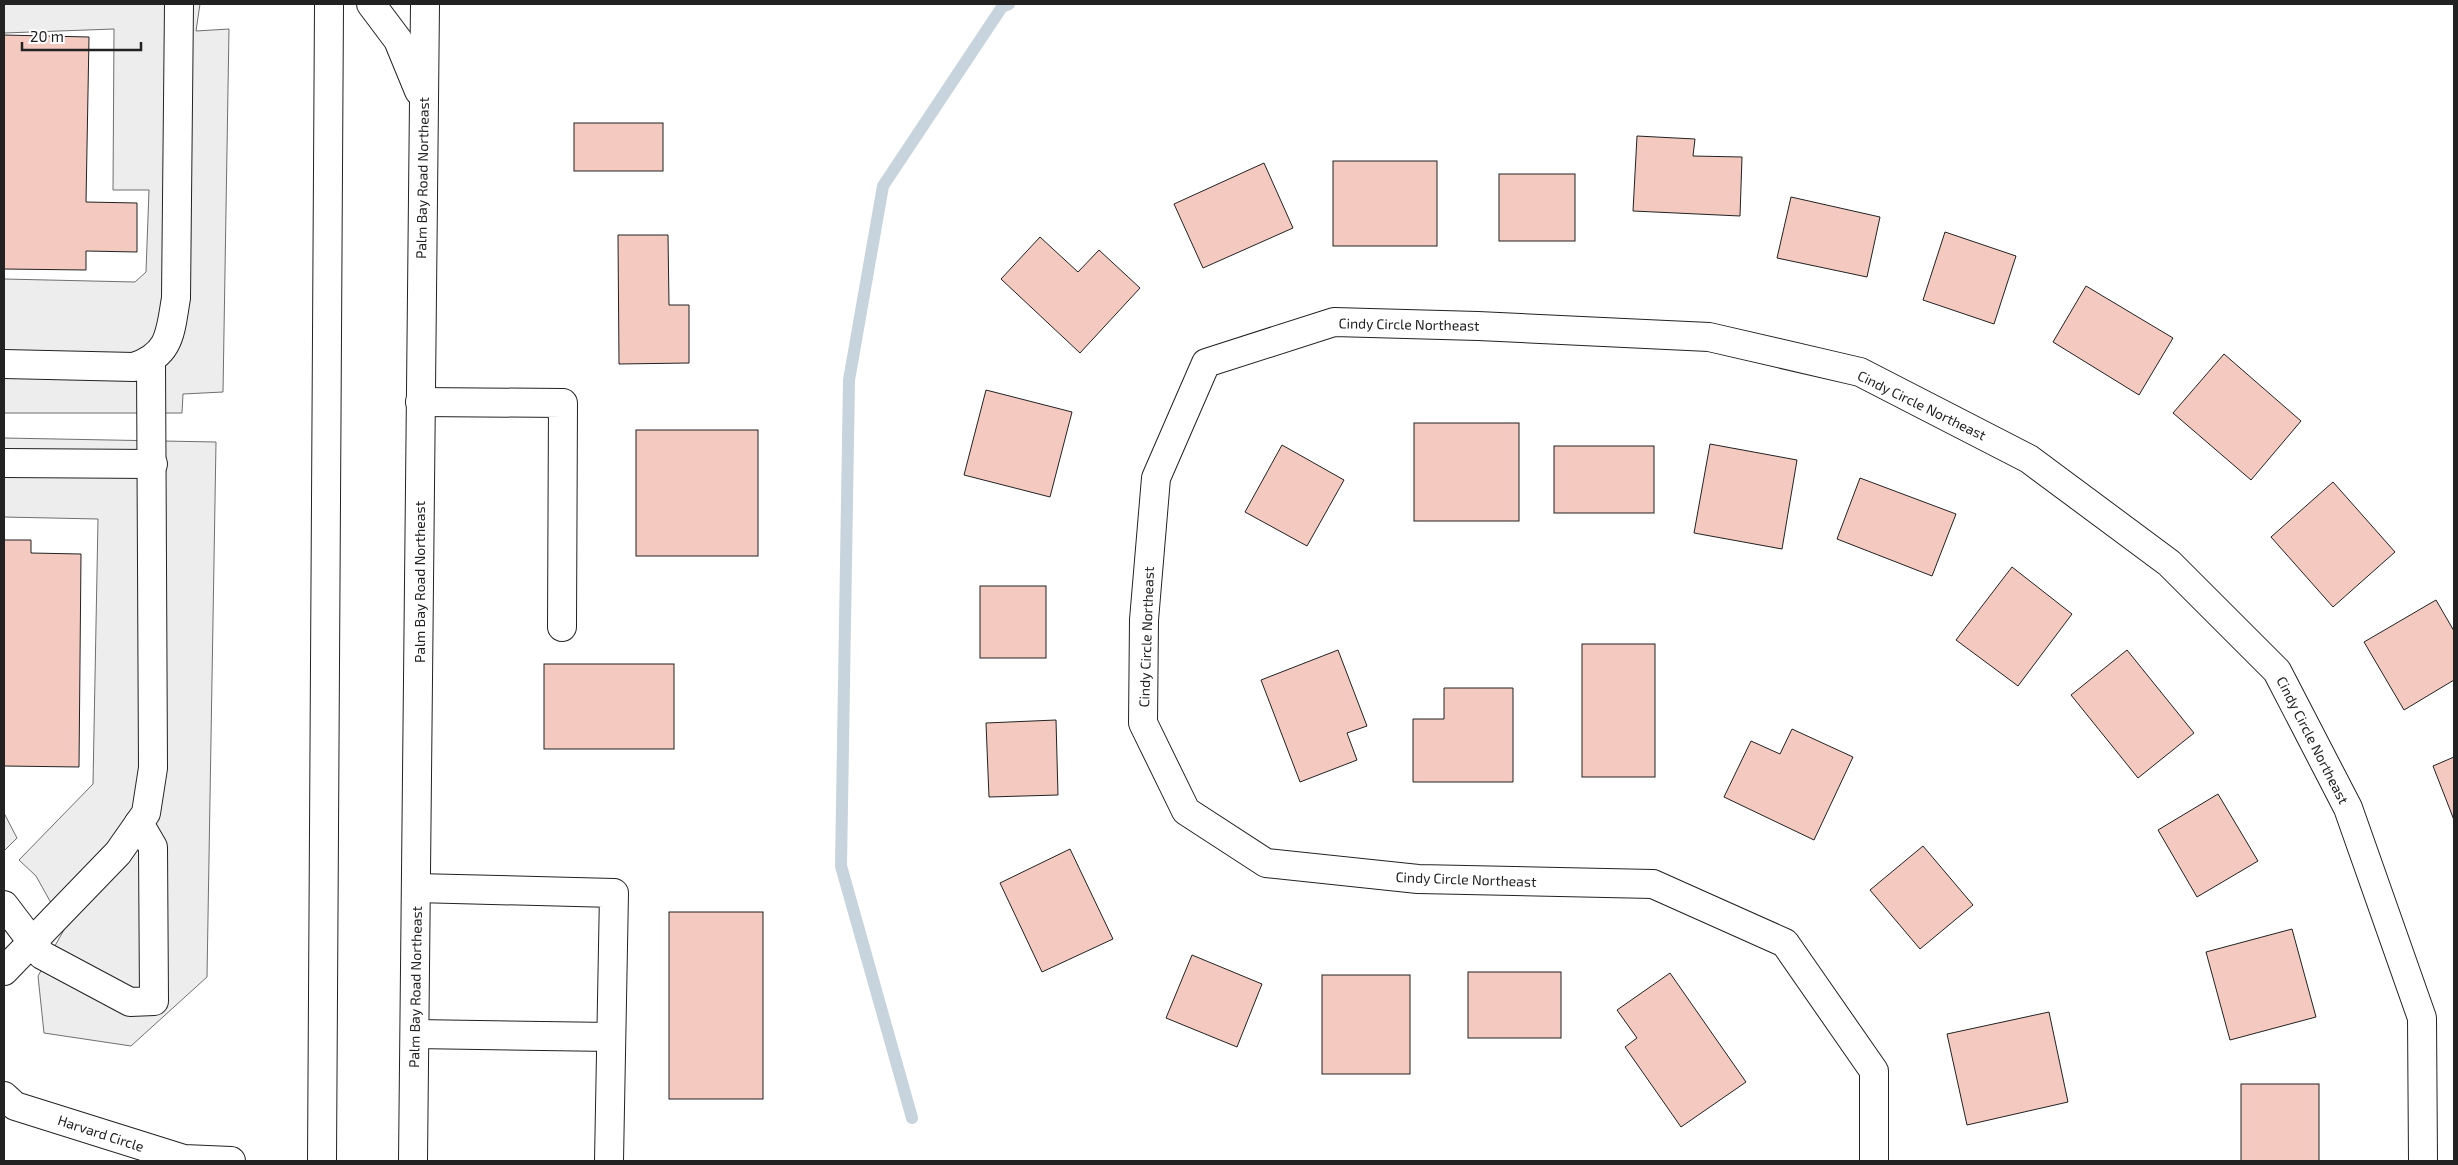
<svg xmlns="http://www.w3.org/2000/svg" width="2458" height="1165" viewBox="0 0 2458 1165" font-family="'Exo 2',sans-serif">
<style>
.parking{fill:#ededed;stroke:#6f6f6f}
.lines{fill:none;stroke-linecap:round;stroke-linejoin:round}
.stream{stroke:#c7d3dd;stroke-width:12}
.building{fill:#f3c9c0;stroke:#222}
.minor-casing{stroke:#222;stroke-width:30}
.major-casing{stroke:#222;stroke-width:30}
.minor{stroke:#fff;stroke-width:28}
.major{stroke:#fff;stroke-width:28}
.labels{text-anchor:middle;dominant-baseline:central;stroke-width:4;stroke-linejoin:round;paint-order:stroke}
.street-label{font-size:14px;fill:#222;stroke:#fff}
</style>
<rect width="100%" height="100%" fill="#fff"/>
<g class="parking">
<path d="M4 4H200L196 31 229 29 223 392 183 394 182 413H4V279L135 282 146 272 149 190H113L114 29 4 33Z"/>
<path d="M4 438 216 442 207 977 131 1046 44 1033 38 976 65 928 36 876 19 860 93 784 98 519 4 517Z"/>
<path d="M4 813 17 838 4 851Z"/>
</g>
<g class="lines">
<path class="stream" d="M912 1118 841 866 849 380 883 186 1002 7 1009 4"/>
</g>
<g class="building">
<path d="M4 35 89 37 86 202 137 203V252L86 251V270L4 269Z"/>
<rect x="574" y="123" width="89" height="48"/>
<path d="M1637 136 1695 139 1693 156 1742 157 1740 216 1633 211Z"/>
<rect x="1333" y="161" width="104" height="85"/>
<path d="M1264 163 1293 228 1203 268 1174 204Z"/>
<rect x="1499" y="174" width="76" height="67"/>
<path d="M1791 197 1880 217 1867 277 1777 258Z"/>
<path d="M1945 232 2016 256 1994 324 1923 300Z"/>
<path d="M618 235H668L669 305H689V363L619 364Z"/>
<path d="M1040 237 1078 272 1099 250 1140 288 1080 353 1001 279Z"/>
<path d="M2086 286 2173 338 2139 395 2053 342Z"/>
<path d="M2224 354 2301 421 2251 480 2173 413Z"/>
<path d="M986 390 1072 412 1050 497 964 475Z"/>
<rect x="1414" y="423" width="105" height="98"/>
<rect x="636" y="430" width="122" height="126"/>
<path d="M1710 444 1797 460 1782 549 1694 533Z"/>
<path d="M1282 445 1344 480 1307 546 1245 512Z"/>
<rect x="1554" y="446" width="100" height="67"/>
<path d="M1860 478 1956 514 1932 576 1837 539Z"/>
<path d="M2333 482 2395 552 2333 607 2271 537Z"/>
<path d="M4 540H31V553L81 554 79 767 4 766Z"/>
<path d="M2012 567 2072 614 2018 686 1956 640Z"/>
<rect x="980" y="586" width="66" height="72"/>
<path d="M2436 600 2454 631V680L2404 710 2364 642Z"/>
<rect x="1582" y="644" width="73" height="133"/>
<path d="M1338 650 1367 726 1347 733 1357 760 1300 782 1261 680Z"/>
<path d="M2127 650 2194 733 2138 778 2071 695Z"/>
<rect x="544" y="664" width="130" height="85"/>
<path d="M1444 688H1513V782H1413V719H1444Z"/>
<path d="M1056 720 1058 795 989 797 986 723Z"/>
<path d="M1792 729 1853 757 1814 840 1724 797 1751 741 1780 754Z"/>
<path d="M2454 757V820L2433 766Z"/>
<path d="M2218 794 2258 861 2197 897 2158 830Z"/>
<path d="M1923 846 1973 905 1920 949 1870 890Z"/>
<path d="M1070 849 1113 939 1042 972 1000 883Z"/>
<rect x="669" y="912" width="94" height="187"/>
<path d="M2292 929 2316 1017 2230 1040 2206 952Z"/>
<path d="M1192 955 1262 984 1237 1047 1166 1018Z"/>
<rect x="1468" y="972" width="93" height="66"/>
<path d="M1670 973 1746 1082 1681 1127 1625 1047 1637 1038 1617 1010Z"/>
<rect x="1322" y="975" width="88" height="99"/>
<path d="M2049 1012 2068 1102 1967 1125 1947 1034Z"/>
<rect x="2241" y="1084" width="78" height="77"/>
</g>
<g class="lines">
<g class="minor-casing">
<g id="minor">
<path d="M4 364 134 367C171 354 170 333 176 298L179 4"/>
<path d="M420 402 563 403 562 627"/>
<path d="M4 463 153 464"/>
<path d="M416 888 614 893 609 1161"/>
<path d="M4 905 42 955 130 1002 154 1001 153 847 139 823"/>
<path d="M4 971 118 853 146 813 153 768 151 361"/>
<path d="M415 1034 611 1037"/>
<path d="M4 1096 15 1106 184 1159 231 1161"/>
<path d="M1874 1161V1071L1785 943 1653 884 1418 879 1266 863 1186 811 1143 723 1144 620 1156 478 1206 363 1334 322 1478 326 1709 337 1860 372 2029 459 2169 563 2277 671 2348 808 2422 1018 2423 1161"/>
</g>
</g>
<g class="major-casing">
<g id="major">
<path d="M371 4 398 40 419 91"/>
<path d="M322 1161 329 4"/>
<path d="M413 1161 425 4"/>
</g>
</g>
<use href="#minor" class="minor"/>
<use href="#major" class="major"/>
</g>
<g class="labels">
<g class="street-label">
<text transform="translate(422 178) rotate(-89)">Palm Bay Road Northeast</text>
<text transform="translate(1409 324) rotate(1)">Cindy Circle Northeast</text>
<text transform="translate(1922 405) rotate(26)">Cindy Circle Northeast</text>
<text transform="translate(419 582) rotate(-90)">Palm Bay Road Northeast</text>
<text transform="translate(1146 637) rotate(-88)">Cindy Circle Northeast</text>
<text transform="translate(2313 740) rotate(63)">Cindy Circle Northeast</text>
<text transform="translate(1466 879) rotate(2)">Cindy Circle Northeast</text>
<text transform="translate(415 987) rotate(-89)">Palm Bay Road Northeast</text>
<text transform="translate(101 1133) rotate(18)">Harvard Circle</text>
</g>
</g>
<rect width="2458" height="1165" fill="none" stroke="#222222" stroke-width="10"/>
<path d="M22 42v8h119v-8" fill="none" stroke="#222222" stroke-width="2.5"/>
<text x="30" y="42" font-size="15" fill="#222222" stroke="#ffffff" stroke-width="4" paint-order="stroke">20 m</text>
</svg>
